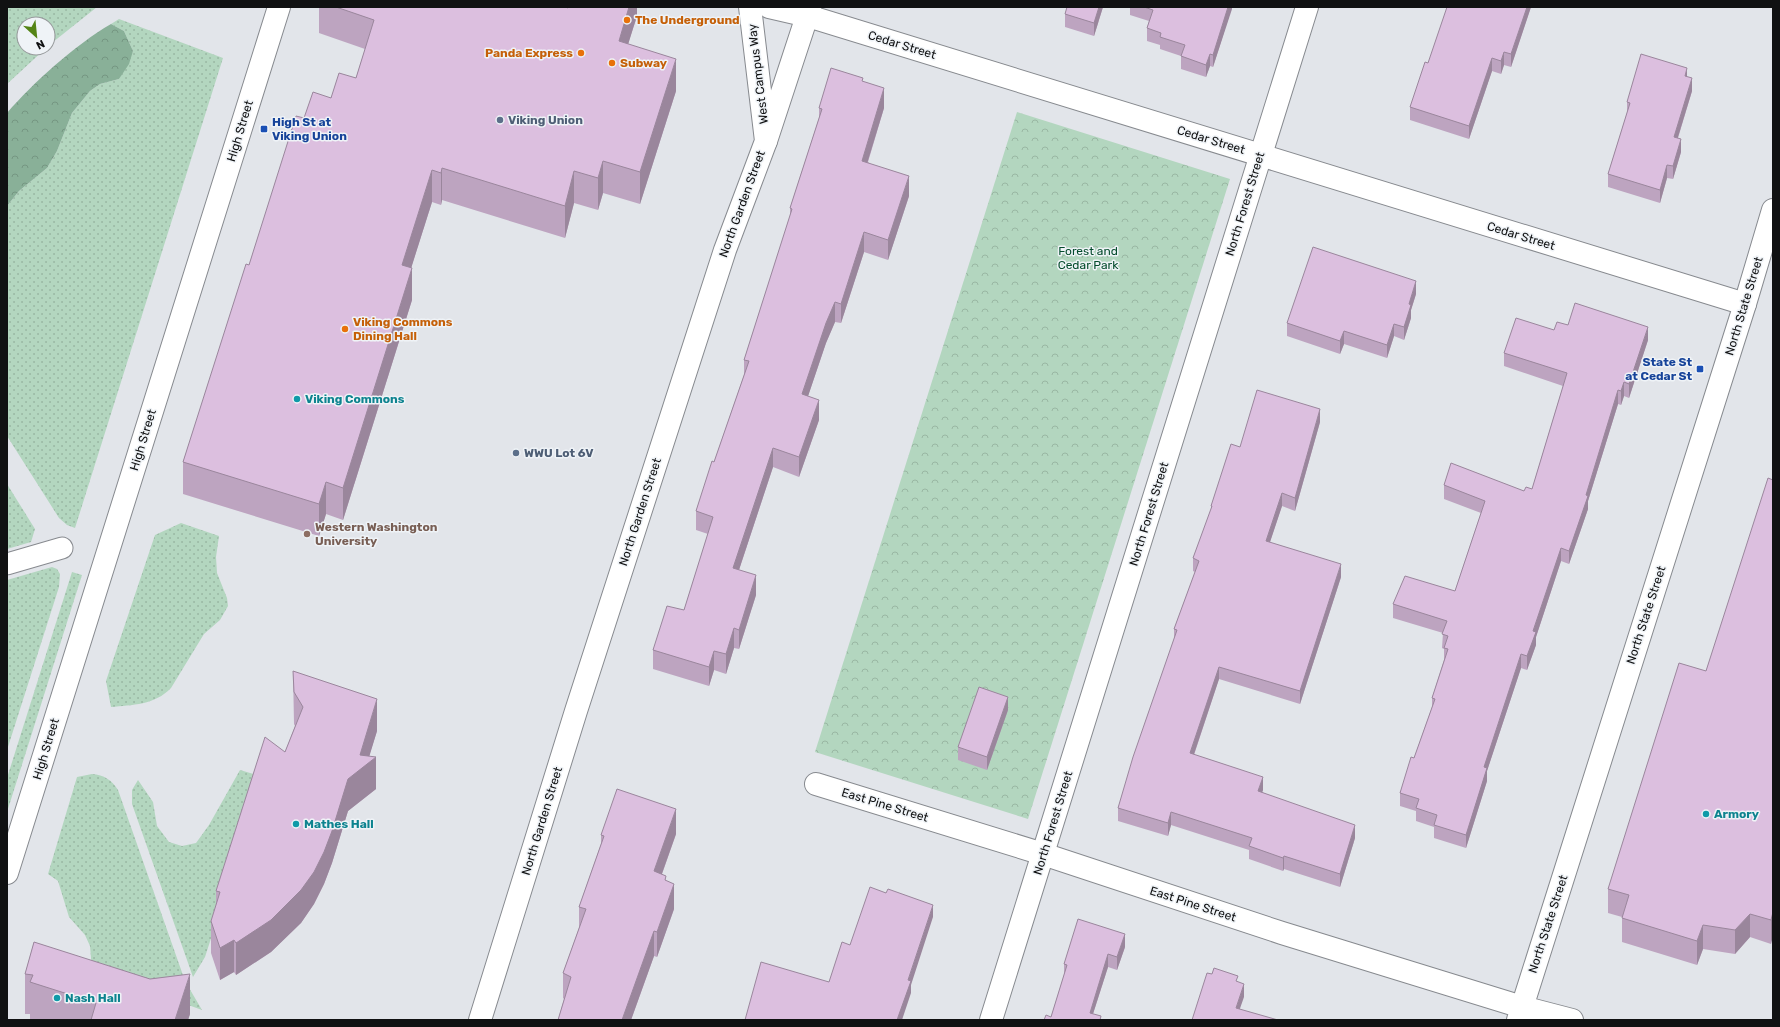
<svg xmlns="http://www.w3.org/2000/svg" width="1780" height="1027" viewBox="0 0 1780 1027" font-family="Rubik,sans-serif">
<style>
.grass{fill:url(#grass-dots)}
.forest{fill:url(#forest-crowns)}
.park{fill:url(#park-crowns)}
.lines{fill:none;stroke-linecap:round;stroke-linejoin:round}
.pedestrian-casing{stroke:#878a8f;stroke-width:23}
.minor-casing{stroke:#878a8f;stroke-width:24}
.tertiary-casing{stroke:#878a8f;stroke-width:24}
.pedestrian{stroke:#fff;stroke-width:21}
.minor{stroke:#fff;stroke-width:22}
.tertiary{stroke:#fff;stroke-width:22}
.wall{fill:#bda4c0}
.shaded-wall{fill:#9a869c}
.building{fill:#dcbfdf;stroke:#9a869c}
.food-dot{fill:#e8710a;stroke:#eff3f7;stroke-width:1.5}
.service-dot{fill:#5c6f8a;stroke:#eff3f7;stroke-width:1.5}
.transit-dot{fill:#1a4fb4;stroke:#eff3f7;stroke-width:1.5}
.culture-dot{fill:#0f9aa8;stroke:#eff3f7;stroke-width:1.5}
.education-dot{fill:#8d6e63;stroke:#eff3f7;stroke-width:1.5}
.labels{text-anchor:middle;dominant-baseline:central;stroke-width:3;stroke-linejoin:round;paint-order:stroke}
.food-label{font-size:12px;font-weight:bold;fill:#c56008;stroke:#eff3f7;text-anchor:start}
.street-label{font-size:12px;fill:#101112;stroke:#eff3f7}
.service-label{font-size:12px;font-weight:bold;fill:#4e5e75;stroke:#eff3f7;text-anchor:start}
.transit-label{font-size:12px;font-weight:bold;fill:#164399;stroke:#eff3f7;text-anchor:start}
.park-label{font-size:12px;fill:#044c2c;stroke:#eff3f7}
.culture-label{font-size:12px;font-weight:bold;fill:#0d838f;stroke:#eff3f7;text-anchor:start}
.education-label{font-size:12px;font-weight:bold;fill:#785e54;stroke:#eff3f7;text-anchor:start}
</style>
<defs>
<pattern id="grass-dots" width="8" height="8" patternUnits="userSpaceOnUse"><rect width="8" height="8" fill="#b3d6bf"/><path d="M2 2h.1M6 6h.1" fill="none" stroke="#99b7a3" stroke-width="1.8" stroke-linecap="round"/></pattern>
<pattern id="forest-crowns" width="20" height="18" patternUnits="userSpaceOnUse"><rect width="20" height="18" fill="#89b098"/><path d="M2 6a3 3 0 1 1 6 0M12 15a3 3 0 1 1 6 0" fill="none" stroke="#759682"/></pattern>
<pattern id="park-crowns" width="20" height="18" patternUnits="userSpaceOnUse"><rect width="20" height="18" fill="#b3d6bf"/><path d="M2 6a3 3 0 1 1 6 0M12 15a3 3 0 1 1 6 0" fill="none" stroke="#99b7a3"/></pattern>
</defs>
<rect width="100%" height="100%" fill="#e2e5ea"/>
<g class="grass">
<path d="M7 7H97L48 46V24H24V48H46L7 84Z"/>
<path d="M119 19 223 58 75 528 67 525 59 518 7 436V206L19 191 47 168 57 151 72 113 90 91 100 84 119 79 133 51 124 31 111 24Z"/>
<path d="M7 484 35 529 31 542 7 549Z"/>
<path d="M181 523 219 536 216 557 217 573 227 598 228 606 220 620 204 634 171 688C155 705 132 705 111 707L106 681 155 535Z"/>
<path d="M52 567 57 569 60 574 59 587 7 750V580Z"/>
<path d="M72 572 82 575 7 812V778Z"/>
<path d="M240 770 263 777 205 957 193 977 132 804V790L138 780 153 802 157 826 169 842 182 846 196 843 209 825Z"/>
<path d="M92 774C104 775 112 780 118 790L185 981 202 1010 92 970 90 946 85 935 69 917 58 881 48 874 77 777Z"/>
</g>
<path class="forest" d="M111 24 124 31 133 51 129 64 119 79 100 84 90 91 72 113 57 151 47 168 19 191 7 206V113C34 82 75 45 111 24Z"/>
<path class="park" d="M1017 112 1230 179 1028 819 815 752Z"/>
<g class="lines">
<g class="pedestrian-casing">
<path id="pedestrian" d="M7 564 62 548"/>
</g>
<g class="minor-casing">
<g id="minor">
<path d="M769 7 808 16 1745 304"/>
<path d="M766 141 810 7"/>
<path d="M816 784 1043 854 1282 933 1522 1007 1572 1020"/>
<path d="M7 873 279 7"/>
<path d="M991 1020 1307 7"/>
<path d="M1518 1020 1745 304 1773 210"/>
</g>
</g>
<g class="tertiary-casing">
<path id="tertiary" d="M480 1020 576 711 725 250 766 141 750 7"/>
</g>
<use href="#pedestrian" class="pedestrian"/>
<use href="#minor" class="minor"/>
<use href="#tertiary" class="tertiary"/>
</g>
<g class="wall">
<path d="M319 7H566L568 8 637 7V16L628 44 676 91 640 204 603 193 598 210 574 203 565 238 442 200 441 205 432 202 411 268 412 300 343 520 326 514 319 536 183 494V462L249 265 304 118 356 78 365 49 319 33Z"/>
<path d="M1067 7H1103L1094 36 1065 27V14Z"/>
<path d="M1130 7H1232L1213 67 1210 66 1206 77 1181 69V56L1160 49V45L1147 41V28L1149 21 1130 15Z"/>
<path d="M1531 7 1511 67 1504 65 1501 74 1492 71 1469 139 1410 120V107L1428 63Z"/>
<path d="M1687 77 1692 91 1678 138 1681 152 1673 179 1667 178 1660 203 1608 187V174L1627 113V102Z"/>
<path d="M863 82 884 108 868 162 909 196 888 260 864 252 841 323 835 322 826 343 808 396 819 420 799 477 773 467 739 570 756 595 739 649 734 648 726 674 714 670 709 686 653 669V650L684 610 708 534 696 530V511L714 462 744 375V360L790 217V208L819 118V108Z"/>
<path d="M1416 294 1411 310V318L1404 340 1394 336 1387 358 1344 344 1340 354 1287 336V323Z"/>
<path d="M1568 325 1648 340 1629 398 1624 396 1621 405 1618 404 1588 501V509L1569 564 1561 561 1536 637V645L1527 670 1521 668 1487 771V781L1466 848 1434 838V827L1416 821V811L1400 806V793L1414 758 1432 707V698L1444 660V649L1442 648 1443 633 1393 618V604L1455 591 1481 513 1444 499V485L1524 491 1532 489 1563 386 1504 366V353L1554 330Z"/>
<path d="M1320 422 1295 511 1282 506 1270 542 1341 577 1300 704 1219 679 1194 755 1263 790 1262 792 1355 838 1340 887 1284 869 1283 871 1249 859V850L1171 825 1168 836 1118 821V808L1174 640V629L1195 572 1193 571V558L1211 510V506L1240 447Z"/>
<path d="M1773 480 1771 944 1750 937 1735 954 1703 949 1697 965 1622 942V917L1608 913V889L1706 671Z"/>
<path d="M293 671 377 731 369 756 376 789 348 811 332 863 324 884 314 904 301 923 271 952 236 975 234 972 220 980 211 953V921L216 907V891L285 752 295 726 294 724Z"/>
<path d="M1008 710 987 770 958 760V747Z"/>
<path d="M676 834 662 874 666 881 674 909 657 957 654 956 631 1020H558L564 999 563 998V973L579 928V907L601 844V835Z"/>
<path d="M34 942 190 1014 188 1020H30V1014H25V974Z"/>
<path d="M1125 947 1117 970 1108 967 1093 1014 1101 1020 1051 1017 1064 975V964Z"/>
</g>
<g class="shaded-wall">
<path d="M629 7H637V16L619 73V41Z"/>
<path d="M1099 7H1103L1094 36V23Z"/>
<path d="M1228 7H1232V9L1213 67V55Z"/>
<path d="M1527 7H1531L1511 67V54Z"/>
<path d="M1504 52V65L1501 74V61Z"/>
<path d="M1210 54V66L1206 77V65Z"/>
<path d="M1492 58V71L1469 139V126Z"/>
<path d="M676 59V91L640 204V172Z"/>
<path d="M1687 68V81L1685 76Z"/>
<path d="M1692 78V91L1674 150V137Z"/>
<path d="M884 88V108L862 180V161Z"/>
<path d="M1681 139V152L1673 179V166Z"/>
<path d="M603 161V193L598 210V178Z"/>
<path d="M1667 165V178L1660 203V190Z"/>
<path d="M442 168V200L441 205V173Z"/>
<path d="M432 170V202L402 297V265Z"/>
<path d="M574 171V203L565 238V206Z"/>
<path d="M909 176V196L888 260V240Z"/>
<path d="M864 232V252L841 323V304Z"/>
<path d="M412 268V300L343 520V488Z"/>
<path d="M1416 281V294L1411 310V318L1404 340V327L1409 304Z"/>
<path d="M835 302V322L826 343 802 414V394L826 323Z"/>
<path d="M1394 324V336L1387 358V345Z"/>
<path d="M1648 327V340L1629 398V384Z"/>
<path d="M1344 331V344L1340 354V341Z"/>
<path d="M1624 382V396L1621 405V391Z"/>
<path d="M1618 390V404L1588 501V509L1569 564V551Z"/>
<path d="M819 400V420L799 477V457Z"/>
<path d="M1320 409V422L1295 511V498Z"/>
<path d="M773 448V467L733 588V568Z"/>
<path d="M326 482V514L319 536V504Z"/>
<path d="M1282 493V506L1266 554V541Z"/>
<path d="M1561 548V561L1536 637V645L1527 670V656L1533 631Z"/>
<path d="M1341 564V577L1300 704V691Z"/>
<path d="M756 575V595L739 649V630Z"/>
<path d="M734 628V648L726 674V654Z"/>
<path d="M714 651V670L709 686V667Z"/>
<path d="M1521 654V668L1487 771V781L1466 848V835L1484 767Z"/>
<path d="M1219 667V679L1190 766V753Z"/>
<path d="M1008 697V710L987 770V757Z"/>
<path d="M377 699V731L367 764 376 757V789L348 811 332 863 324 884 314 904 301 923 271 952 236 975V943L348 779 360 755Z"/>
<path d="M1263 777V790L1258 804V791Z"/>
<path d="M676 809V834L654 896V871Z"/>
<path d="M1171 812V825L1168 836V823Z"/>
<path d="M1355 825V838L1340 887V874Z"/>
<path d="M1284 856V869L1283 871V858Z"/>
<path d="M674 884V909L657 957V932Z"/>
<path d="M933 905V917L911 985V993L902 1020H897L908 980Z"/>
<path d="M1773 912V936L1771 944V920Z"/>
<path d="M1750 914V937L1735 954V930Z"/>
<path d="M1703 925V949L1697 965V941Z"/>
<path d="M654 931V956L631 1020H622Z"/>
<path d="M1125 934V947L1117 970V957Z"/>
<path d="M234 940V972L220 980V948Z"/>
<path d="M1108 954V967L1091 1020 1090 1013Z"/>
<path d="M190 974V1014L188 1020H175Z"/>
<path d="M1244 984V997L1236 1020V1008Z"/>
</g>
<g class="building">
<path d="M336 7H566L568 8V7H629L619 41 676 59 640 172 603 161 598 178 574 171 565 206 442 168 441 173 432 170 402 265 412 268 343 488 326 482 319 504 183 462 246 264 249 265 296 116 304 118 313 92 331 98 339 73 356 78 374 20Z"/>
<path d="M1067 7H1099L1094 23 1065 14Z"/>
<path d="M1144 7H1228L1213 55 1210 54 1206 65 1181 56 1185 45 1160 37 1161 33 1147 28 1153 10Z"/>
<path d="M1447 7H1527L1511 54 1504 52 1501 61 1492 58 1469 126 1410 107 1425 62 1428 63Z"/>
<path d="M1641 54 1687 68 1685 76 1692 78 1674 137 1681 139 1673 166 1667 165 1660 190 1608 174 1630 103 1627 102Z"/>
<path d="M831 68 863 78 862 81 884 88 862 161 909 176 888 240 864 232 841 304 835 302 826 323 802 394 819 400 799 457 773 448 733 568 756 575 739 630 734 628 726 654 714 651 709 667 653 650 667 606 684 610 713 517 696 511 712 461 714 462 749 361 744 360 792 209 790 208 822 109 819 108Z"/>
<path d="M1313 247 1416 281 1409 304 1411 305 1404 327 1394 324 1387 345 1344 331 1340 341 1287 323Z"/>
<path d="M1575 303 1648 327 1629 384 1624 382 1621 391 1618 390 1586 495 1588 496 1569 551 1561 548 1533 631 1536 632 1527 656 1521 654 1484 767 1487 768 1466 835 1434 825 1437 815 1416 808 1419 799 1400 793 1411 757 1414 758 1435 699 1432 698 1448 649 1444 648 1448 636 1442 634 1447 621 1393 604 1405 576 1455 591 1485 501 1444 485 1451 463 1524 491 1526 487 1532 489 1567 373 1504 353 1516 318 1554 330 1557 322 1568 325Z"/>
<path d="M1257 390 1320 409 1295 498 1282 493 1266 541 1341 564 1300 691 1219 667 1190 753 1263 777 1258 791 1355 825 1340 874 1284 856 1283 858 1249 846 1252 838 1171 812 1168 823 1118 808 1133 757 1177 630 1174 629 1199 561 1193 558 1212 506H1211L1231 444 1240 447Z"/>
<path d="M1768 478 1773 480V912L1771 920 1750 914 1735 930 1703 925 1697 941 1622 918 1629 895 1608 889 1679 663 1706 671Z"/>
<path d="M293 671 377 699 360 755 376 757 348 779 332 831 324 852 314 872 301 890 271 920 236 943 234 940 220 948 211 921 220 892 216 891 265 737 285 752 303 707 294 692Z"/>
<path d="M979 687 1008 697 987 757 958 747Z"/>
<path d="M617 789 676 809 654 871 666 876 665 880 674 884 657 932 654 931 622 1020H558L571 977 563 973 586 909 579 907 604 836 601 835Z"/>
<path d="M870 887 886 893 888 889 933 905 908 980 911 981 897 1020H745L761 962 829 982 842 942 850 945Z"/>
<path d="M1078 919 1125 934 1117 957 1108 954 1090 1013 1101 1016 1100 1020H1044L1046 1015 1051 1017 1067 965 1064 964Z"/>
<path d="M34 942 150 979 190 974 175 1020H91L96 1003 30 982 33 975 25 974Z"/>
<path d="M1214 968 1238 976 1236 981 1244 984 1236 1008 1278 1020H1192L1207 973 1212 974Z"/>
</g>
<g class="food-dot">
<circle cx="627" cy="20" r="4"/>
<circle cx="581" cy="53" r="4"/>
<circle cx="612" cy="63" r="4"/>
<circle cx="345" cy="329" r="4"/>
</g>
<g class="service-dot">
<circle cx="500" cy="120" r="4"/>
<circle cx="516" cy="453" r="4"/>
</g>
<g class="transit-dot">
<rect x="260" y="125" width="8" height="8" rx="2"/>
<rect x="1696" y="365" width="8" height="8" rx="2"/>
</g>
<g class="culture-dot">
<circle cx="297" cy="399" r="4"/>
<circle cx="1706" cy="814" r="4"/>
<circle cx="296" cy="824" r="4"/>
<circle cx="57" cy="998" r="4"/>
</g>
<circle class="education-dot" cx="307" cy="534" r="4"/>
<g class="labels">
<g class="food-label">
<text x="635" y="20">The Underground</text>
<text x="573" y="53" text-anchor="end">Panda Express</text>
<text x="620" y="63">Subway</text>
<text x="353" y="322">Viking Commons<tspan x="353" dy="14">Dining Hall</tspan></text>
</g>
<g class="street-label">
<text transform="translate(902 45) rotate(17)">Cedar Street</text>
<text transform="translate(758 74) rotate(-97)">West Campus Way</text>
<text transform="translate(240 131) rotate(-73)">High Street</text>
<text transform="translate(1211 140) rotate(17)">Cedar Street</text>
<text transform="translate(742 204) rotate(-70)">North Garden Street</text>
<text transform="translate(1245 204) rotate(-73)">North Forest Street</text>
<text transform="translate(1521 236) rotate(17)">Cedar Street</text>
<text transform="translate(1744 306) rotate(-73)">North State Street</text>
<text transform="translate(143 440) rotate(-73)">High Street</text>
<text transform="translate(640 512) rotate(-72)">North Garden Street</text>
<text transform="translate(1149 514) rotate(-73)">North Forest Street</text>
<text transform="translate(1646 615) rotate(-72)">North State Street</text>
<text transform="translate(46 749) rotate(-73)">High Street</text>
<text transform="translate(885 805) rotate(17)">East Pine Street</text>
<text transform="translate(542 821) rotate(-73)">North Garden Street</text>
<text transform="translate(1053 823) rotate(-73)">North Forest Street</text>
<text transform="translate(1193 904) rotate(18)">East Pine Street</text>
<text transform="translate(1548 924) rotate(-72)">North State Street</text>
</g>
<g class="service-label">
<text x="508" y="120">Viking Union</text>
<text x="524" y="453">WWU Lot 6V</text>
</g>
<g class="transit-label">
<text x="272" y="122">High St at<tspan x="272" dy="14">Viking Union</tspan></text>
<text x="1692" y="362" text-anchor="end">State St<tspan x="1692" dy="14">at Cedar St</tspan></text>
</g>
<g class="park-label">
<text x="1088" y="251">Forest and<tspan x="1088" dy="14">Cedar Park</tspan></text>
</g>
<g class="culture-label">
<text x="305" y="399">Viking Commons</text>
<text x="1714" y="814">Armory</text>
<text x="304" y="824">Mathes Hall</text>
<text x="65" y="998">Nash Hall</text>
</g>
<g class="education-label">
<text x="315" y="527">Western Washington<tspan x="315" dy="14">University</tspan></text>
</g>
</g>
<rect width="1780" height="1027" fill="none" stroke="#101112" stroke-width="16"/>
<g transform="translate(36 36) rotate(153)"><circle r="19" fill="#eff3f7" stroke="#96999b"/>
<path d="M0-3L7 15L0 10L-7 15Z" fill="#548415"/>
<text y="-6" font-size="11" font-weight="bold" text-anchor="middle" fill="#101112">N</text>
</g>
</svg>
